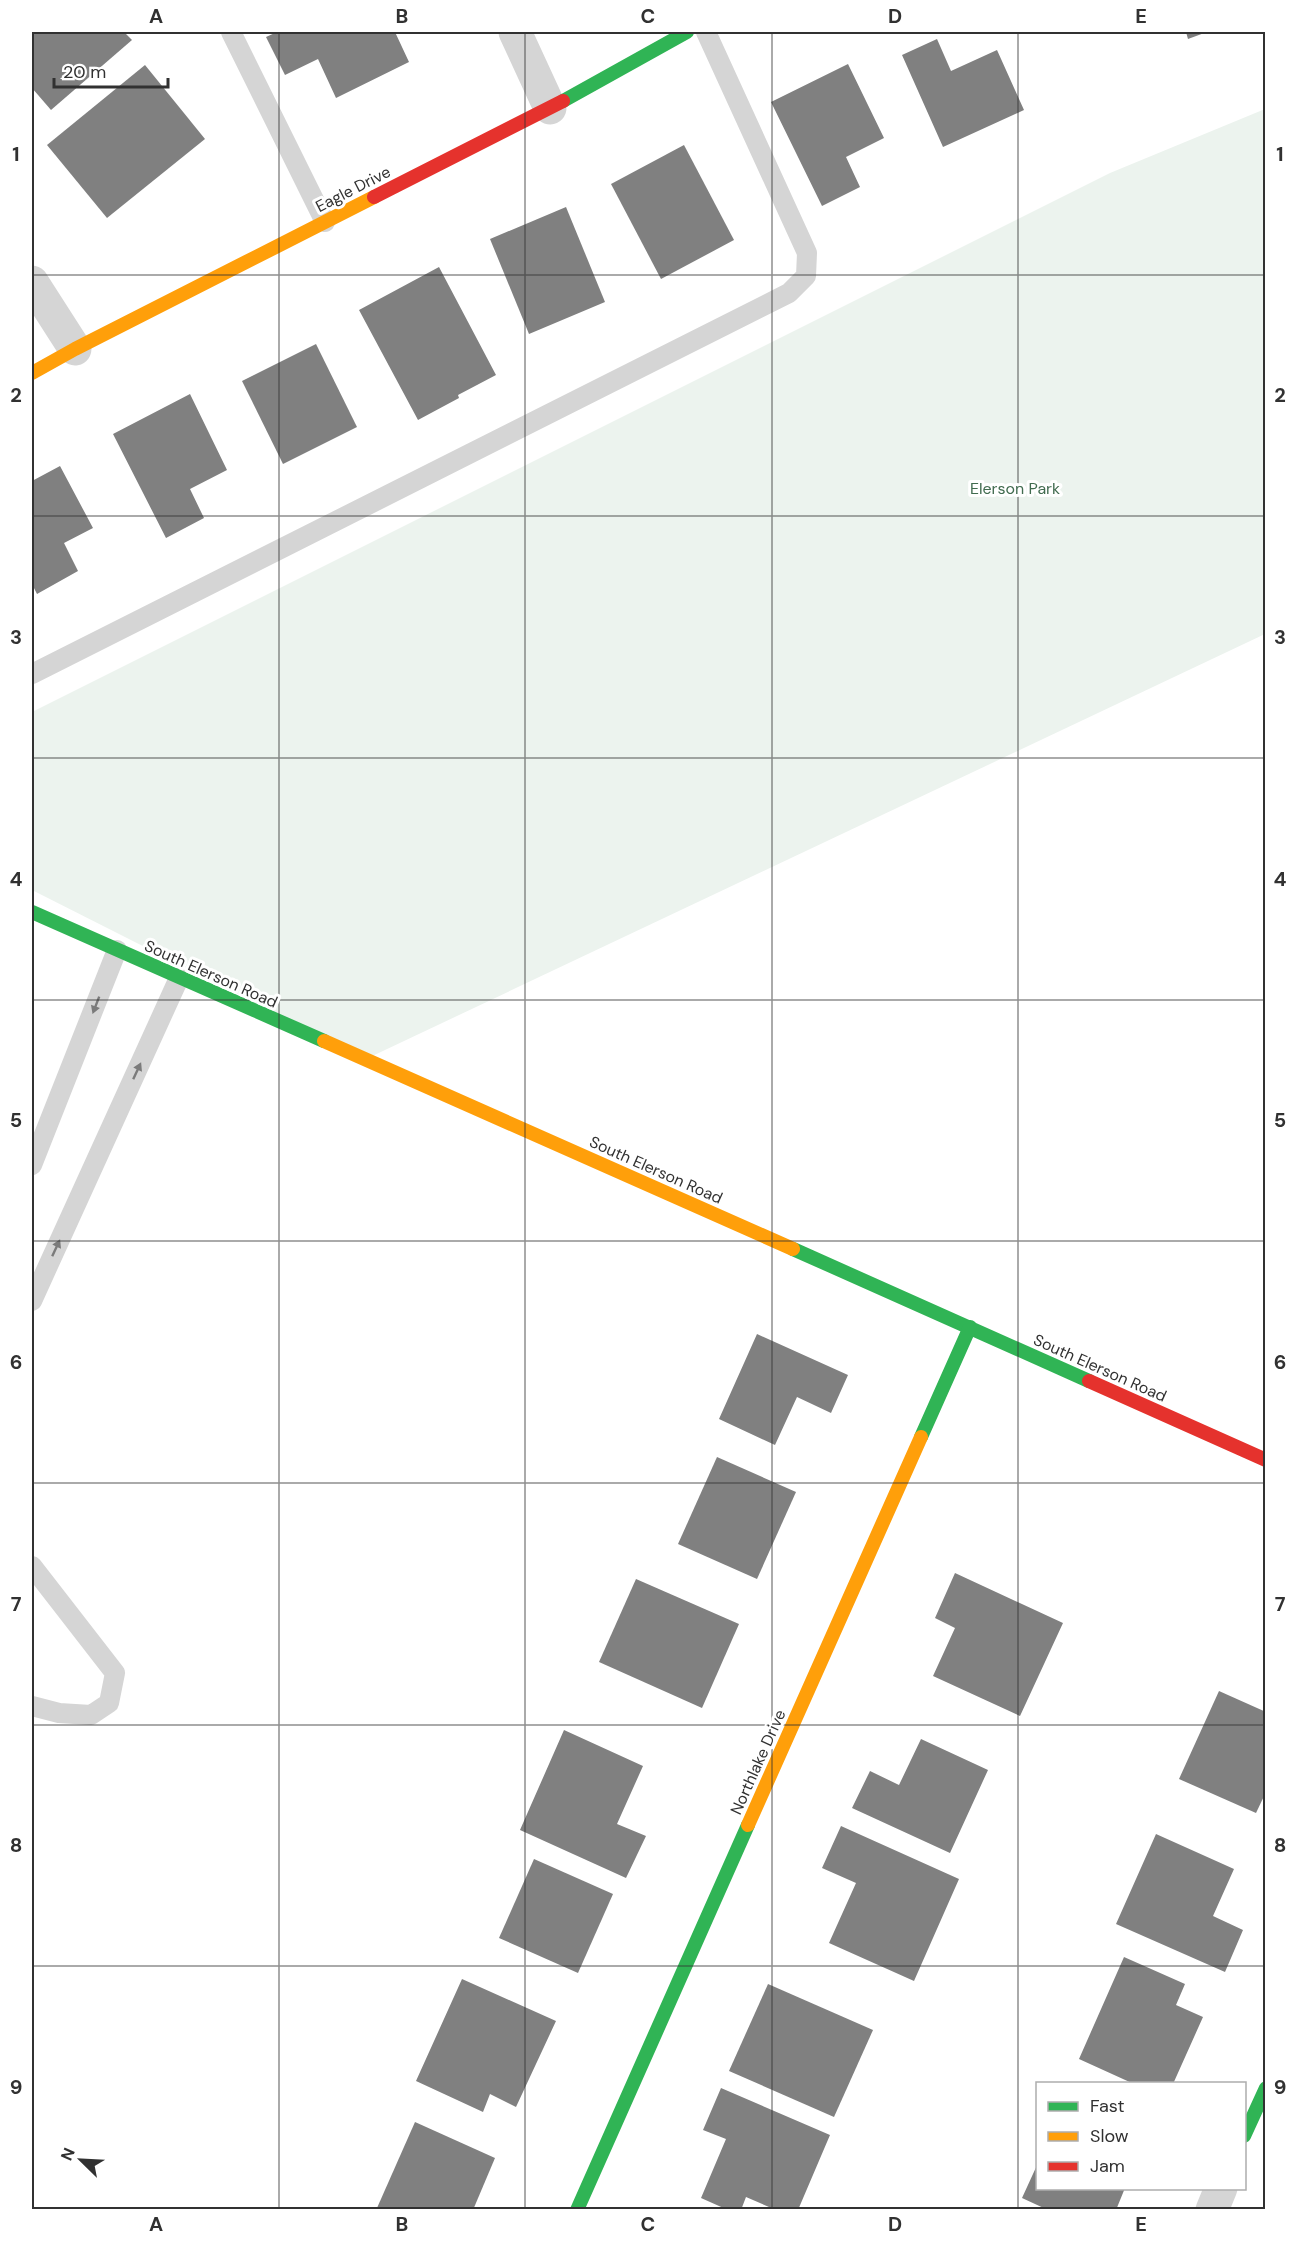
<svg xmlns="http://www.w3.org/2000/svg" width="1297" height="2241" viewBox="0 0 1297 2241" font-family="'DM Sans',sans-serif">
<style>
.green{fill:#ecf3ee}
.building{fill:#808080}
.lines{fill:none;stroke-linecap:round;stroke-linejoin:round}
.lane{stroke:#d5d5d5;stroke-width:20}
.street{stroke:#d5d5d5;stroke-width:33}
.fast{stroke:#30b455;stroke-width:14}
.slow{stroke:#ff9f0a;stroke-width:14}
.jam{stroke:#e5322d;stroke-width:14}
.oneway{fill:#7b7b7b}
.grid{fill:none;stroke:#313131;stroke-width:1.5;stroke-opacity:0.55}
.labels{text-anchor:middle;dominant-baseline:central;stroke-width:6;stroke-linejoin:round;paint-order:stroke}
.street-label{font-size:16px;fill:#313131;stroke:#fff}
.park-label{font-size:16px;fill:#416b4f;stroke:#fff}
.neatline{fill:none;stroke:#313131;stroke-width:2}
.grid-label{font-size:20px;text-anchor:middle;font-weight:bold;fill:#313131}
</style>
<rect width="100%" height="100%" fill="#fff"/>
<path class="green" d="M1265 109V634L366 1059 32 890V712L1110 173Z"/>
<g class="building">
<path d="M32 32H124L132 40 51 110 32 88Z"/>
<path d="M277 32H395L409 62 336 98 318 59 285 75 266 37Z"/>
<path d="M1186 32H1207L1188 39Z"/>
<path d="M937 39 951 71 997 50 1024 110 943 147 902 55Z"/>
<path d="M848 64 884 138 846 157 860 187 822 206 771 102Z"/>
<path d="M145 65 205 139 107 218 47 145Z"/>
<path d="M684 145 734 240 661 279 611 184Z"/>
<path d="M566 207 605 302 529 334 490 239Z"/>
<path d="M439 267 496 375 458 395 459 398 418 420 359 310Z"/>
<path d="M316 344 357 427 283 464 242 381Z"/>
<path d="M190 394 227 470 190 489 204 518 166 538 113 434Z"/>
<path d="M60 466 93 528 64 543 78 571 37 594 32 584V481Z"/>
<path d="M757 1334 848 1375 831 1413 797 1397 775 1445 719 1419Z"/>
<path d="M717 1457 796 1492 757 1579 678 1544Z"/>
<path d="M955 1573 1063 1623 1020 1716 933 1676 955 1628 935 1618Z"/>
<path d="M636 1579 739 1624 702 1708 599 1662Z"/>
<path d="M1219 1691 1266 1712V1792L1256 1813 1179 1779Z"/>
<path d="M564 1730 643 1766 617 1824 646 1836 626 1878 520 1830Z"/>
<path d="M921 1739 988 1770 950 1853 852 1808 870 1771 899 1785Z"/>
<path d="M841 1826 959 1879 914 1981 829 1943 856 1883 822 1868Z"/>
<path d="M1156 1834 1234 1869 1213 1916 1243 1930 1225 1972 1116 1924Z"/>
<path d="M534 1859 613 1894 578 1973 499 1938Z"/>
<path d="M1124 1957 1185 1984 1176 2005 1203 2017 1173 2084H1134L1079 2059Z"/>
<path d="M462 1979 556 2021 516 2107 490 2094 483 2112 416 2081Z"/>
<path d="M768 1984 873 2030 834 2117 729 2071Z"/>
<path d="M721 2088 830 2135 798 2210H776L746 2197 741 2210H728L701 2198 726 2139 703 2130Z"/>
<path d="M415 2122 495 2158 473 2210 377 2208Z"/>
<path d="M1038 2163V2188H1125L1116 2210H1048L1022 2198Z"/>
</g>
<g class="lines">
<g class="lane">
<path d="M231 32 325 222"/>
<path d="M32 674 789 293 806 276 807 253 706 32"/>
<path d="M32 1165 117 950"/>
<path d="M32 1301 179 978"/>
<path d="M32 1566 115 1673 109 1703 91 1715 59 1713 32 1706"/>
</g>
<g class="street">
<path d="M515 32 550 108"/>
<path d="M32 282 75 349"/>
<path d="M1212 2210 1221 2188"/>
</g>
<g class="fast">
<path d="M563 101 687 32"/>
<path d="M32 912 324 1041"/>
<path d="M793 1249 1089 1381"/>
<path d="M921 1437 970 1327"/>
<path d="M1244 2136 1266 2088"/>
<path d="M577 2210 748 1825"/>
</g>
<g class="slow">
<path d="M32 373 75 349 374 197"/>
<path d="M324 1041 793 1249"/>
<path d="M748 1825 921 1437"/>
</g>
<g class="jam">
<path d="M374 197 563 101"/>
<path d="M1089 1381 1266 1460"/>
</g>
</g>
<defs><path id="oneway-solid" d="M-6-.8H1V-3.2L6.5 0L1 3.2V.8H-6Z" transform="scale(1.5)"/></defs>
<g class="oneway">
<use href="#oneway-solid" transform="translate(96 1005) rotate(111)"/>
<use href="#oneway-solid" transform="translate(137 1071) rotate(-65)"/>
<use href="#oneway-solid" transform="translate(56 1248) rotate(-65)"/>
</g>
<path class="grid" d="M279 32V2210M525 32V2210M772 32V2210M1018 32V2210M32 275H1266M32 516H1266M32 758H1266M32 1000H1266M32 1241H1266M32 1483H1266M32 1725H1266M32 1966H1266"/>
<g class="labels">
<g class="street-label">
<text transform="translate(353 189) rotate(-27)">Eagle Drive</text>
<text transform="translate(211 974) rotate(24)">South Elerson Road</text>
<text transform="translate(656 1170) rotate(24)">South Elerson Road</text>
<text transform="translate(1100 1368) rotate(24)">South Elerson Road</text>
<text transform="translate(758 1762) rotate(-66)">Northlake Drive</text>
</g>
<g class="park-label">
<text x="1015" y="488">Elerson Park</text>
</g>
</g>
<rect width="1297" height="2241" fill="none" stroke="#ffffff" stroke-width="66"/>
<rect x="1036" y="2082" width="210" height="108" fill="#ffffff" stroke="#adadad" stroke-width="1.5"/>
<rect x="1048" y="2102" width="30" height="9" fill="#30b455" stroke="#adadad" stroke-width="1.5"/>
<text x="1090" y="2112" font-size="18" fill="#313131">Fast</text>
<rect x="1048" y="2132" width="30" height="9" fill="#ff9f0a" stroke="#adadad" stroke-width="1.5"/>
<text x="1090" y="2142" font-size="18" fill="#313131">Slow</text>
<rect x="1048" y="2162" width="30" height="9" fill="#e5322d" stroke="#adadad" stroke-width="1.5"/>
<text x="1090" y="2172" font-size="18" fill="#313131">Jam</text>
<g transform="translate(81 2160) rotate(294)" stroke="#ffffff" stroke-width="4.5" paint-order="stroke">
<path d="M0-4.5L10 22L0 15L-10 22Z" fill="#313131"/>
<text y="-9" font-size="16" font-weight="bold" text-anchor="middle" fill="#313131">N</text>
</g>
<path d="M54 78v9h114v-9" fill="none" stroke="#313131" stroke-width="3"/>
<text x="63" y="78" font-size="18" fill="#313131" stroke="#ffffff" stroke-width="4.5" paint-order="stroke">20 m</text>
<rect x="33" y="33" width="1231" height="2175" class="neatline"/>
<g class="grid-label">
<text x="156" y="23">A</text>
<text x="402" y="23">B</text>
<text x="648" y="23">C</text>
<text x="895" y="23">D</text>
<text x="1141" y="23">E</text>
<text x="16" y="161">1</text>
<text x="1280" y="161">1</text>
<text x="16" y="402">2</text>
<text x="1280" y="402">2</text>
<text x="16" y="644">3</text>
<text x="1280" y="644">3</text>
<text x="16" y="886">4</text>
<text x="1280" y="886">4</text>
<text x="16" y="1127">5</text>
<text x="1280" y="1127">5</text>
<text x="16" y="1369">6</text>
<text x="1280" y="1369">6</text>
<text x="16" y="1611">7</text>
<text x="1280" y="1611">7</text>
<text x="16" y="1852">8</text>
<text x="1280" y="1852">8</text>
<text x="16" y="2094">9</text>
<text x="1280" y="2094">9</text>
<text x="156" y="2231">A</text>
<text x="402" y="2231">B</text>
<text x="648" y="2231">C</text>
<text x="895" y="2231">D</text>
<text x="1141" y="2231">E</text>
</g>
</svg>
